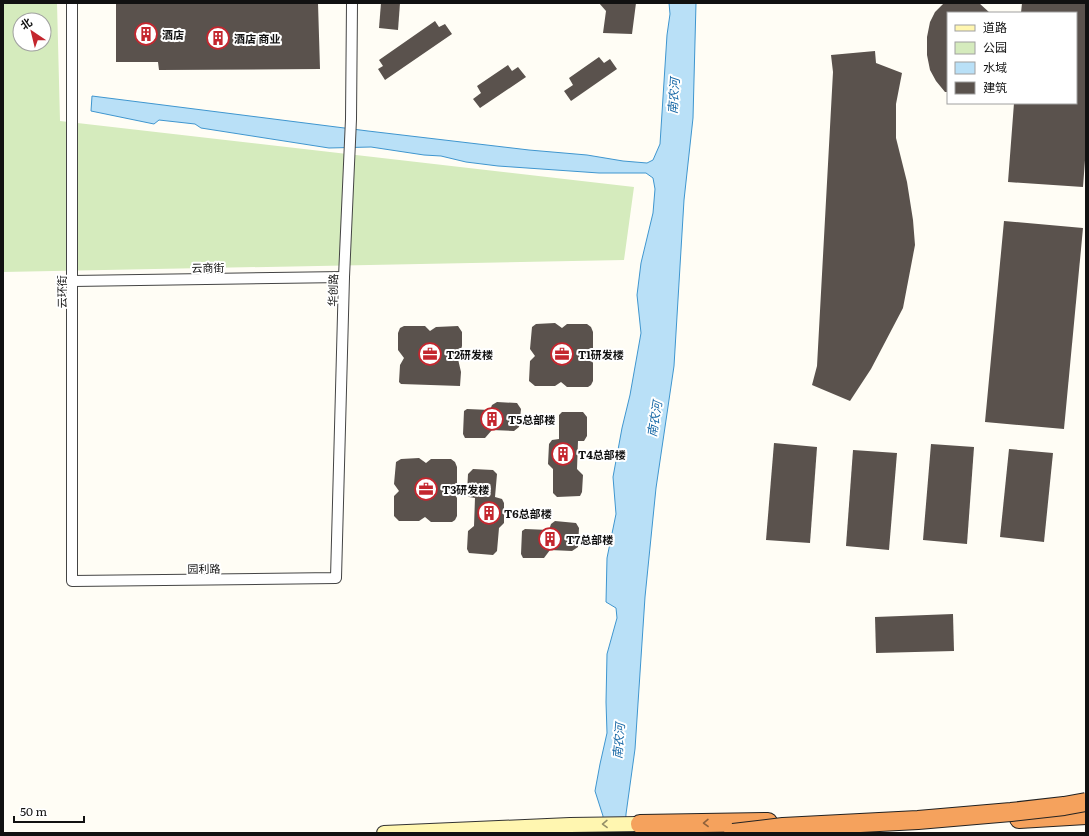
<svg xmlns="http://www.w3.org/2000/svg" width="1089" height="836" viewBox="0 0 1089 836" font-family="Literata,'Noto Sans SC',serif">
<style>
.green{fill:#d5ebbd;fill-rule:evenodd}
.water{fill:#b9e0f7;stroke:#3f96cf}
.building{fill:#5a524d}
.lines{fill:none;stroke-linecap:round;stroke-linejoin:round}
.street-casing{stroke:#444;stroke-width:12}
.secondary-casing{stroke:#333;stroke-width:16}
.highway-casing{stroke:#222;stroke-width:20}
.street{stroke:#fff;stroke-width:10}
.secondary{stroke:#fff6b0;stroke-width:14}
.highway{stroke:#f5a25d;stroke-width:18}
.highway-bridge-casing{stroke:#222;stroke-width:20;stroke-linecap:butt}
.highway-bridge{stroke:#f5a25d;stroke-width:18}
.oneway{stroke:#8e613b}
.oneway2{stroke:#948f68}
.labels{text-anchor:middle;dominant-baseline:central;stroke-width:4;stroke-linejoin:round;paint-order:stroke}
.poi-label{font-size:11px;font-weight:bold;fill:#111;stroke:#fff;text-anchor:start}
.street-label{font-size:11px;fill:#111;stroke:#fff}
.water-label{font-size:12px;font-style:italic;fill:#1768a6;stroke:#fff}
</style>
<rect width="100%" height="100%" fill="#fffdf5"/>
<path class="green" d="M3 3H57L60 121 634 187 624 260 3 272ZM20 20H44V44H20Z"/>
<path class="water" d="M669 3H696L693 118 684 200 674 366 656 488 645 597 635 749 626 814 625 833H601L603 816 595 791 600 764 607 733 606 702 607 654 617 618 616 608 606 602 607 558 616 514 613 477 622 428 630 395 641 333 637 295 641 263 653 213 655 189 653 178 646 173H599L498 166 466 162 441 156 424 155 371 147 329 148 201 128 195 124 159 120 154 124 91 111 92 96 368 131 529 150 587 155 623 161 647 163 653 160 660 144 667 35 670 14Z"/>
<g class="building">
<path d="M116 3H318L320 69 159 70 158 62H116Z"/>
<path d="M381 3H400L398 30 379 28Z"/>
<path d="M599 3H636L632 34 603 33 606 11Z"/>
<path d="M944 3H979L990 13H948V92H945L936 81 930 70 927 55V37L930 22 935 12Z"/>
<path d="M1022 3H1086V147L1083 187 1008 182 1014 103H1076V13H1021Z"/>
<path d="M435 21 439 27 445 24 452 34 385 80 378 69 383 66 379 60Z"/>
<path d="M875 51 876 63 902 73 896 104V138L907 182 913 220 915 245 903 308 871 369 850 401 812 385 817 366 833 72 831 55Z"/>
<path d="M599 57 604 63 610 59 617 69 571 101 564 91 573 85 569 78Z"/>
<path d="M508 65 512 71 518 67 526 77 480 108 473 99 481 93 477 86Z"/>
<path d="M1004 221 1083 228 1064 429 985 422Z"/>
<path d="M555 323 562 328 567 324H587L591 327 593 332V351L589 356 593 363V381L591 385 588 387H567L561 382 555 386H535L529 381 530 361 535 356 530 349 532 327 536 324Z"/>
<path d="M404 326H425L430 331 436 327 458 326 462 332V346L458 359 461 372 460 386 401 384 399 382 400 365 404 358 398 350V333L400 328Z"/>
<path d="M497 402 517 403 521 409 519 427 514 431 492 430 485 438H465L463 434 464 411 467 409 490 410 492 405Z"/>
<path d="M562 412H583L587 417V436L584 441H578L577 469 583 475 582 492 580 496 557 497 553 493V469L548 464 549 444 552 440 559 439V415Z"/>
<path d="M774 443 817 447 810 543 766 540Z"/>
<path d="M931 444 974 447 967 544 923 540Z"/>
<path d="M1009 449 1053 453 1044 542 1000 537Z"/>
<path d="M853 450 897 453 889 550 846 546Z"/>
<path d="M419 458 426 463 431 459H451L455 462 457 467V486L453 491 457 498V516L455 520 452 522H431L425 517 419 521H399L394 516V496L399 491 394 484 396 462 401 459Z"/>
<path d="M473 469 493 470 497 474 495 497 502 499 504 503V523L499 528 497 551 493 555 469 553 467 549 468 531 474 526 475 498 469 497 467 493 468 474Z"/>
<path d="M555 521 576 523 579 528 578 547 572 551 550 550 544 558H523L521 554 522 531 525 529 549 530 551 524Z"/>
<path d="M953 614 954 651 876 653 875 617Z"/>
</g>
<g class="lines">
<g class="street-casing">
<g id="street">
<path d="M72 3V581L336 578 344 277 351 119 352 3"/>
<path d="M73 281 344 277"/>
</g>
</g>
<g class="secondary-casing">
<path id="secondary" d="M384 833 570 825 640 824"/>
</g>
<g class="highway-casing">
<g id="highway">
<path d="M1019 819 1086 815"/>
<path d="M640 824 768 822"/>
</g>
</g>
<use href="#street" class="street"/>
<use href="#secondary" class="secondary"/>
<use href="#highway" class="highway"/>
<g class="highway-bridge-casing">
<path id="highway-bridge" d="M733 833 783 827 918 820 1011 812 1064 806 1086 802"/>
</g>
<use href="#highway-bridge" class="highway-bridge"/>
</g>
<defs><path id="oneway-chevron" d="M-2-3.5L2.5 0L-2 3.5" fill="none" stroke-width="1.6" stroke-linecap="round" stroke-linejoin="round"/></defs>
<use class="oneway" href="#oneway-chevron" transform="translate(706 823) rotate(179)"/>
<use class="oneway2" href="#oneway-chevron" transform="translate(605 824) rotate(179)"/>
<defs>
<g id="building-ring" transform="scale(1.15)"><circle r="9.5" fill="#fff" stroke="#c4262e" stroke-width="1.5"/><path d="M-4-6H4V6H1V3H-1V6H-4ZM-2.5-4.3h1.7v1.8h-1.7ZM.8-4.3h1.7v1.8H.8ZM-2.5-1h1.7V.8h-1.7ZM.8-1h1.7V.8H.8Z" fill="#c4262e"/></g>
<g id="office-ring" transform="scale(1.15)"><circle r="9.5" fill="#fff" stroke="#c4262e" stroke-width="1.5"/><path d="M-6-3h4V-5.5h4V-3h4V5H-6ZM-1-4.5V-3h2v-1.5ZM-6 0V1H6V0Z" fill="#c4262e"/></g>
</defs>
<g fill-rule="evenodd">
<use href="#building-ring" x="146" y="34"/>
<use href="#building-ring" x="218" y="38"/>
<use href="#office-ring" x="430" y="354"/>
<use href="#office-ring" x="562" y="354"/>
<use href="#building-ring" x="492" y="419"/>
<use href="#building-ring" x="563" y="454"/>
<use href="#office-ring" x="426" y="489"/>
<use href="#building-ring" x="489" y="513"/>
<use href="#building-ring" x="550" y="539"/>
</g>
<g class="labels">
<g class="poi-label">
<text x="162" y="34">酒店</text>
<text x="234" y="38">酒店 商业</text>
<text x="446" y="354">T2研发楼</text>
<text x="578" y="354">T1研发楼</text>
<text x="508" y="419">T5总部楼</text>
<text x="578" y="454">T4总部楼</text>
<text x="442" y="489">T3研发楼</text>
<text x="504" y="513">T6总部楼</text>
<text x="566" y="539">T7总部楼</text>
</g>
<g class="street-label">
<text transform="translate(208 267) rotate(-1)">云商街</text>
<text transform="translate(332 290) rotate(-88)">华创路</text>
<text transform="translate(61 292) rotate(-90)">云环街</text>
<text transform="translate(204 568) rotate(-1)">园利路</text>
</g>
<g class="water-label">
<text transform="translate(673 96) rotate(-86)">南农河</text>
<text transform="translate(654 419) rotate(-81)">南农河</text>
<text transform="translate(618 741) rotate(-85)">南农河</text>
</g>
</g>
<rect width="1089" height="836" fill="none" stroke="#111111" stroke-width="8"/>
<rect x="947" y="12" width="130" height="92" fill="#ffffff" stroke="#a0a0a0"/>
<rect x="955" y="25" width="20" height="6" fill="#fff6b0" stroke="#a0a0a0"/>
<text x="983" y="32" font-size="12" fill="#111111">道路</text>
<rect x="955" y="42" width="20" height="12" fill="#d5ebbd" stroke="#a0a0a0"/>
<text x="983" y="52" font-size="12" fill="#111111">公园</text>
<rect x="955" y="62" width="20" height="12" fill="#b9e0f7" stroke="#a0a0a0"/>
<text x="983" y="72" font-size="12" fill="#111111">水域</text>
<rect x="955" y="82" width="20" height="12" fill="#5a524d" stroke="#a0a0a0"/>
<text x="983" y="92" font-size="12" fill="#111111">建筑</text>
<g transform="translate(32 32) rotate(325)"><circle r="19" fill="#ffffff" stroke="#a0a0a0"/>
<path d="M0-3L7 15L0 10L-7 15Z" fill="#c4262e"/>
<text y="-6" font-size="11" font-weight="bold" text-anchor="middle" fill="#111111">北</text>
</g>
<path d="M14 816v6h70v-6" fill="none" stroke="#111111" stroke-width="2"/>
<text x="20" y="816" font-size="12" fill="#111111" stroke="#ffffff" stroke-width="3" paint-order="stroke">50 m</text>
</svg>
